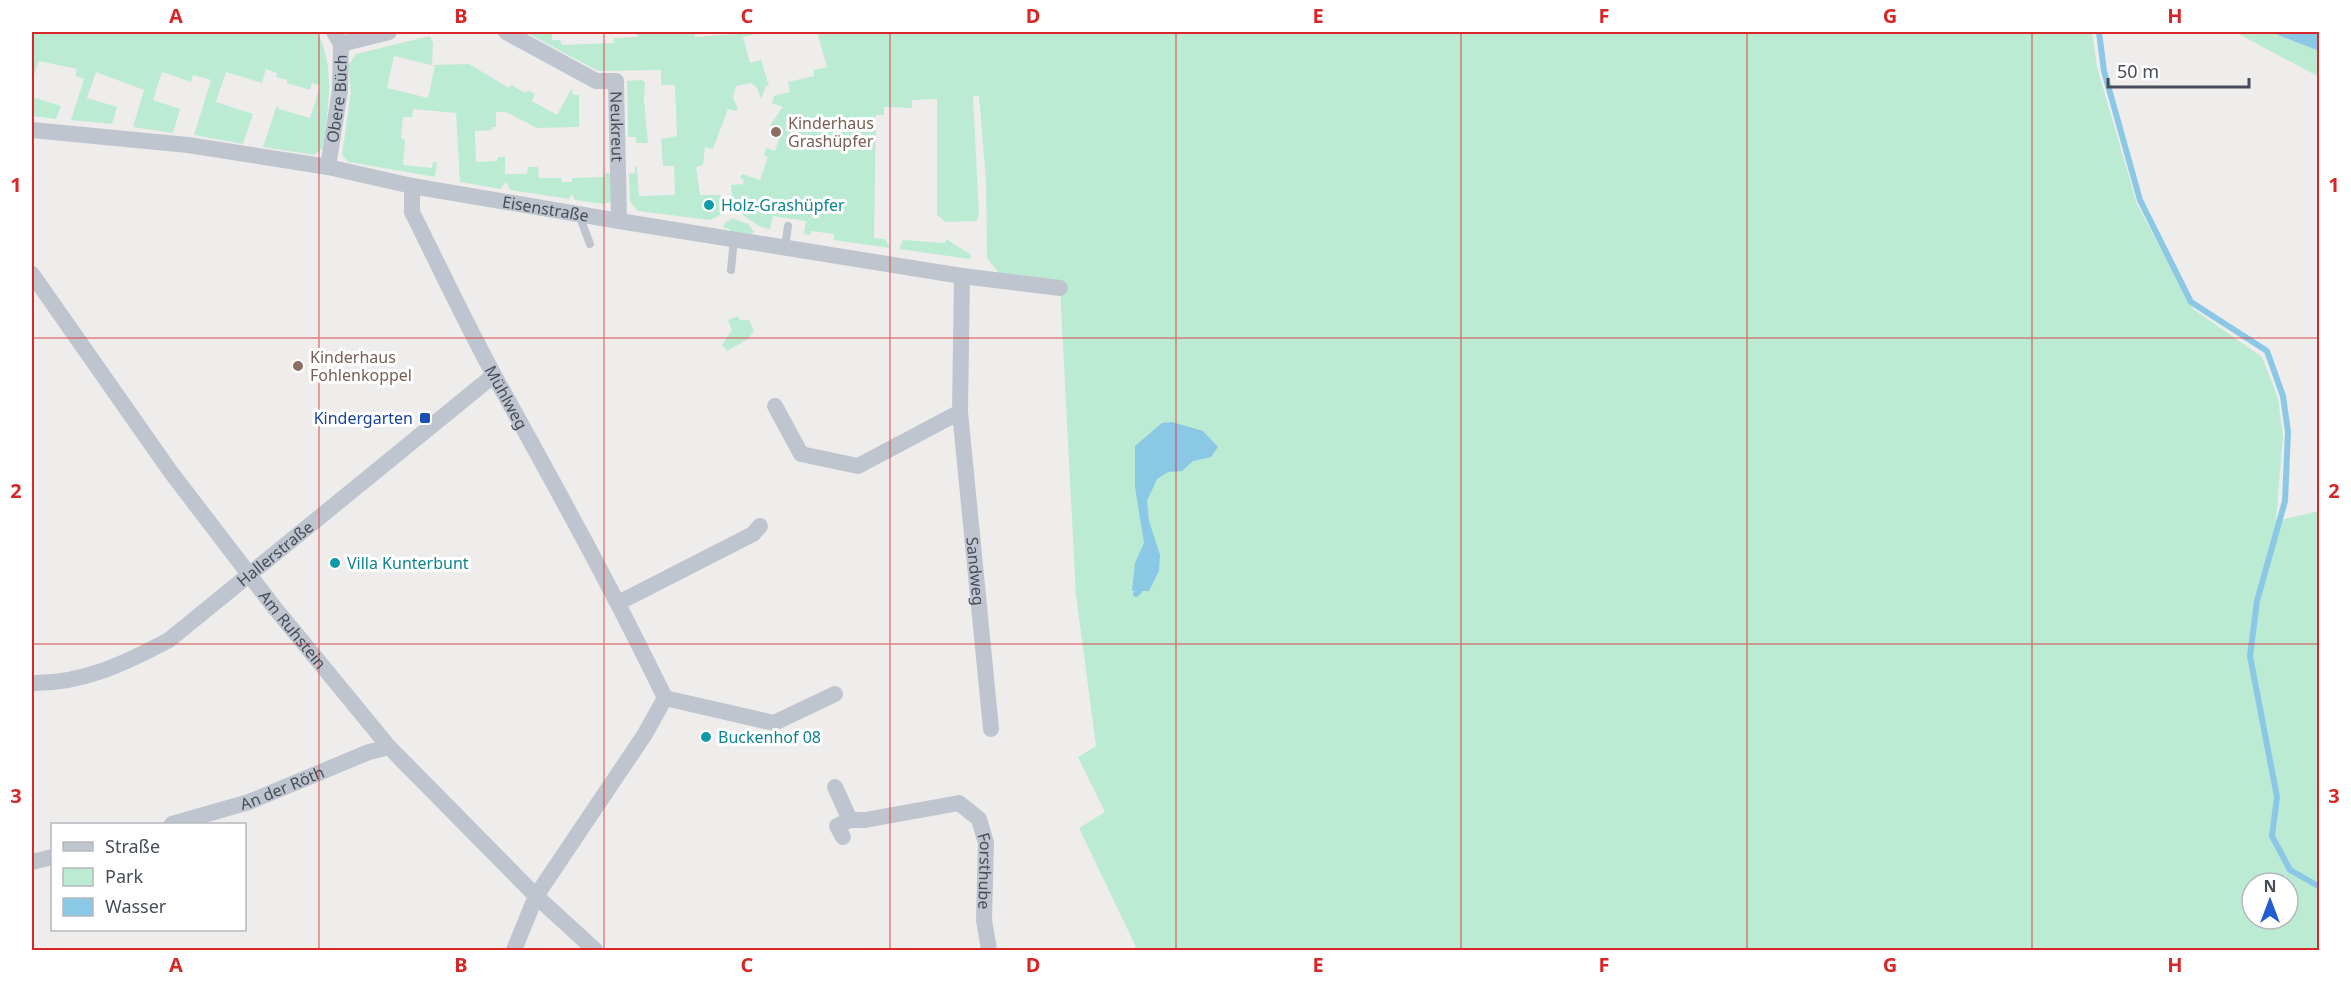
<svg xmlns="http://www.w3.org/2000/svg" width="2351" height="982" viewBox="0 0 2351 982" font-family="'Noto Sans',sans-serif">
<style>
.green{fill:#bcebd4;fill-rule:evenodd}
.water{fill:#8bc8e6}
.lines{fill:none;stroke-linecap:round;stroke-linejoin:round}
.stream{stroke:#8bc8e6;stroke-width:6}
.service{stroke:#bec5ce;stroke-width:8}
.minor{stroke:#bec5ce;stroke-width:16}
.grid{fill:none;stroke:#d62828;stroke-width:1.5;stroke-opacity:0.55}
.education-dot{fill:#8d6e63;stroke:#fff;stroke-width:2}
.culture-dot{fill:#0f9aa8;stroke:#fff;stroke-width:2}
.transit-dot{fill:#1a4fb4;stroke:#fff;stroke-width:2}
.labels{text-anchor:middle;dominant-baseline:central;stroke-width:6;stroke-linejoin:round;paint-order:stroke}
.street-label{font-size:16px;fill:#464d58;stroke:#fff}
.education-label{font-size:16px;fill:#785e54;stroke:#fff;text-anchor:start}
.culture-label{font-size:16px;fill:#0d838f;stroke:#fff;text-anchor:start}
.transit-label{font-size:16px;fill:#164399;stroke:#fff;text-anchor:end}
.neatline{fill:none;stroke:#d62828;stroke-width:2}
.grid-label{font-size:20px;text-anchor:middle;font-weight:bold;fill:#d62828}
</style>
<rect width="100%" height="100%" fill="#efecec"/>
<g class="green">
<path d="M32 32H317C336 67 328 109 323 148L314 155 263 147 277 105 279 109 310 118 320 86 312 83 310 90 287 83V80L276 77 277 73 266 69 262 83 226 72 216 102 253 114 243 144 194 135 211 80 193 75 191 82 162 72 153 100 180 109 173 133 133 127 144 90 96 72 87 98 117 107 112 124 71 120 84 79 75 76 77 69 39 61 32 81Z"/>
<path d="M525 32H552V40H560L562 45 614 43V38L637 37V32H695V37L764 32 743 37 750 63 761 60 769 86H766L761 99 757 88 751 83 736 86 733 98 738 108 736 111 728 109 713 149 705 147 703 165 696 167 700 195H721L725 208 720 215 710 220 638 211 630 202 629 173H635V167H637L639 196 675 195 674 166H663L661 139 677 136 675 85H661V70L598 71Z"/>
<path d="M817 32H2092L2097 67 2137 204 2193 309 2262 357 2278 398 2283 435 2276 521 2319 511V950H1132L1136 947 1079 828 1105 812 1078 757 1096 746 1076 595 1060 288 1005 281 987 258 986 181 979 96H973L979 215 976 221 946 222 937 215V99L912 100V108L884 107V115H876L874 238 885 239 890 248 834 240V234L811 231V235L804 234 806 221 773 216 770 229C756 228 747 215 733 210L731 185 743 184 744 180 740 178 742 174 760 180 768 157 764 156 766 148 775 151 782 130 770 125 783 107 772 103 774 96 790 92 788 82 814 76V70L827 67ZM2252 883H2288V919H2252Z"/>
<path d="M2235 32H2272L2319 51V77Z"/>
<path d="M430 36 433 43 432 65 469 64 509 88 511 85 526 93 528 90 535 94 532 101 557 115 572 88 573 95H579V127L537 128 506 112H496V127H492V130L475 131 476 162 497 161 498 157H505V174H527L528 167H538L539 178H561L562 182H572V178L604 177 605 173H614L612 201 604 204 575 200 572 194 569 199 510 190 506 181 501 189 460 182 456 113 413 109 412 117H403L401 138 405 140 403 165 432 168 433 162H437L435 177 349 162 342 155 351 91 348 66 356 54ZM394 56 435 66 428 98 387 88Z"/>
<path d="M641 80 645 82 644 101 648 143H636V137H628L627 81Z"/>
<path d="M32 97 61 106 56 119 32 116Z"/>
<path d="M732 218 748 224 754 232 749 236 731 233 730 229 724 228 723 225Z"/>
<path d="M946 239 970 254V259L899 249 903 240 945 243Z"/>
<path d="M738 316 740 320H749L754 331 748 339 727 351 722 345 732 330 728 320Z"/>
</g>
<g class="water">
<path d="M2272 32H2319V51L2278 35Z"/>
<path d="M1172 422 1203 431 1218 447 1211 457 1193 461 1182 471 1168 472 1157 479 1147 501 1149 521 1160 555 1159 571 1149 591H1132L1135 563 1144 543 1135 487V446L1162 423Z"/>
</g>
<g class="lines">
<g class="stream">
<path d="M2099 32 2104 71 2140 200 2191 302 2267 351 2283 396 2288 432 2285 501 2257 601 2250 656 2277 797 2272 836 2290 870 2320 887"/>
<path d="M1136 594 1139 591"/>
</g>
<g class="service">
<path d="M579 215 590 244"/>
<path d="M785 247 788 226"/>
<path d="M731 270 734 239"/>
</g>
<g class="minor">
<path id="s1" d="M506 32 596 81H616L619 221"/>
<path d="M341 44 389 32"/>
<path id="s2" d="M32 130 188 145 328 167 412 186 619 221 962 276 1060 288"/>
<path id="s3" d="M328 167 340 90 341 44 334 32"/>
<path id="s4" d="M412 186V212C439 266 465 322 494 375 553 482 612 588 665 698L645 734 536 896 514 950"/>
<path id="s5" d="M32 274 170 471 274 607 389 747 536 896 595 950"/>
<path id="s6" d="M962 276 960 412 991 729"/>
<path d="M775 406 801 454 858 466 960 412"/>
<path d="M618 603 753 534 760 526"/>
<path id="s7" d="M32 683C82 684 126 663 169 640L494 375"/>
<path d="M665 698 774 723 835 694"/>
<path d="M835 787 850 820"/>
<path id="s8" d="M172 824 249 802 369 752 389 747"/>
<path id="s9" d="M843 837 837 826 850 820H865L959 803 979 819 986 843 984 920 989 950"/>
<path d="M32 862 52 857"/>
</g>
</g>
<path class="grid" d="M319 32V950M604 32V950M890 32V950M1176 32V950M1461 32V950M1747 32V950M2032 32V950M32 338H2320M32 644H2320"/>
<g class="education-dot">
<circle cx="776" cy="132" r="6"/>
<circle cx="298" cy="366" r="6"/>
</g>
<g class="culture-dot">
<circle cx="709" cy="205" r="6"/>
<circle cx="335" cy="563" r="6"/>
<circle cx="706" cy="737" r="6"/>
</g>
<rect class="transit-dot" x="419" y="412" width="12" height="12" rx="3"/>
<g class="labels">
<g class="street-label">
<text stroke="none"><textPath href="#s3" startOffset="69">Obere Büch</textPath></text>
<text stroke="none"><textPath href="#s1" startOffset="168">Neukreut</textPath></text>
<text stroke="none"><textPath href="#s2" startOffset="520">Eisenstraße</textPath></text>
<text stroke="none"><textPath href="#s4" startOffset="234">Mühlweg</textPath></text>
<text stroke="none"><textPath href="#s7" startOffset="282">Hallerstraße</textPath></text>
<text stroke="none"><textPath href="#s6" startOffset="296">Sandweg</textPath></text>
<text stroke="none"><textPath href="#s5" startOffset="441">Am Ruhstein</textPath></text>
<text stroke="none"><textPath href="#s8" startOffset="116">An der Röth</textPath></text>
<text stroke="none"><textPath href="#s9" startOffset="216">Forsthube</textPath></text>
</g>
<g class="education-label">
<text x="788" y="123">Kinderhaus<tspan x="788" dy="18">Grashüpfer</tspan></text>
<text x="310" y="357">Kinderhaus<tspan x="310" dy="18">Fohlenkoppel</tspan></text>
</g>
<g class="culture-label">
<text x="721" y="205">Holz-Grashüpfer</text>
<text x="347" y="563">Villa Kunterbunt</text>
<text x="718" y="737">Buckenhof 08</text>
</g>
<g class="transit-label">
<text x="413" y="418">Kindergarten</text>
</g>
</g>
<rect width="2351" height="982" fill="none" stroke="#ffffff" stroke-width="66"/>
<rect x="51" y="823" width="195" height="108" fill="#ffffff" stroke="#b5b8bc" stroke-width="1.5"/>
<rect x="63" y="842" width="30" height="9" fill="#bec5ce" stroke="#b5b8bc" stroke-width="1.5"/>
<text x="105" y="853" font-size="18" fill="#464d58">Straße</text>
<rect x="63" y="868" width="30" height="18" fill="#bcebd4" stroke="#b5b8bc" stroke-width="1.5"/>
<text x="105" y="883" font-size="18" fill="#464d58">Park</text>
<rect x="63" y="898" width="30" height="18" fill="#8bc8e6" stroke="#b5b8bc" stroke-width="1.5"/>
<text x="105" y="913" font-size="18" fill="#464d58">Wasser</text>
<g transform="translate(2270 901)"><circle r="28" fill="#ffffff" stroke="#b5b8bc" stroke-width="1.5"/>
<path d="M0-4.5L10 22L0 15L-10 22Z" fill="#235bd2"/>
<text y="-9" font-size="16" font-weight="bold" text-anchor="middle" fill="#464d58">N</text>
</g>
<path d="M2108 78v9h141v-9" fill="none" stroke="#464d58" stroke-width="3"/>
<text x="2117" y="78" font-size="18" fill="#464d58" stroke="#ffffff" stroke-width="4.5" paint-order="stroke">50 m</text>
<rect x="33" y="33" width="2285" height="916" class="neatline"/>
<g class="grid-label">
<text x="176" y="23">A</text>
<text x="461" y="23">B</text>
<text x="747" y="23">C</text>
<text x="1033" y="23">D</text>
<text x="1318" y="23">E</text>
<text x="1604" y="23">F</text>
<text x="1890" y="23">G</text>
<text x="2175" y="23">H</text>
<text x="16" y="192">1</text>
<text x="2334" y="192">1</text>
<text x="16" y="498">2</text>
<text x="2334" y="498">2</text>
<text x="16" y="803">3</text>
<text x="2334" y="803">3</text>
<text x="176" y="972">A</text>
<text x="461" y="972">B</text>
<text x="747" y="972">C</text>
<text x="1033" y="972">D</text>
<text x="1318" y="972">E</text>
<text x="1604" y="972">F</text>
<text x="1890" y="972">G</text>
<text x="2175" y="972">H</text>
</g>
</svg>
